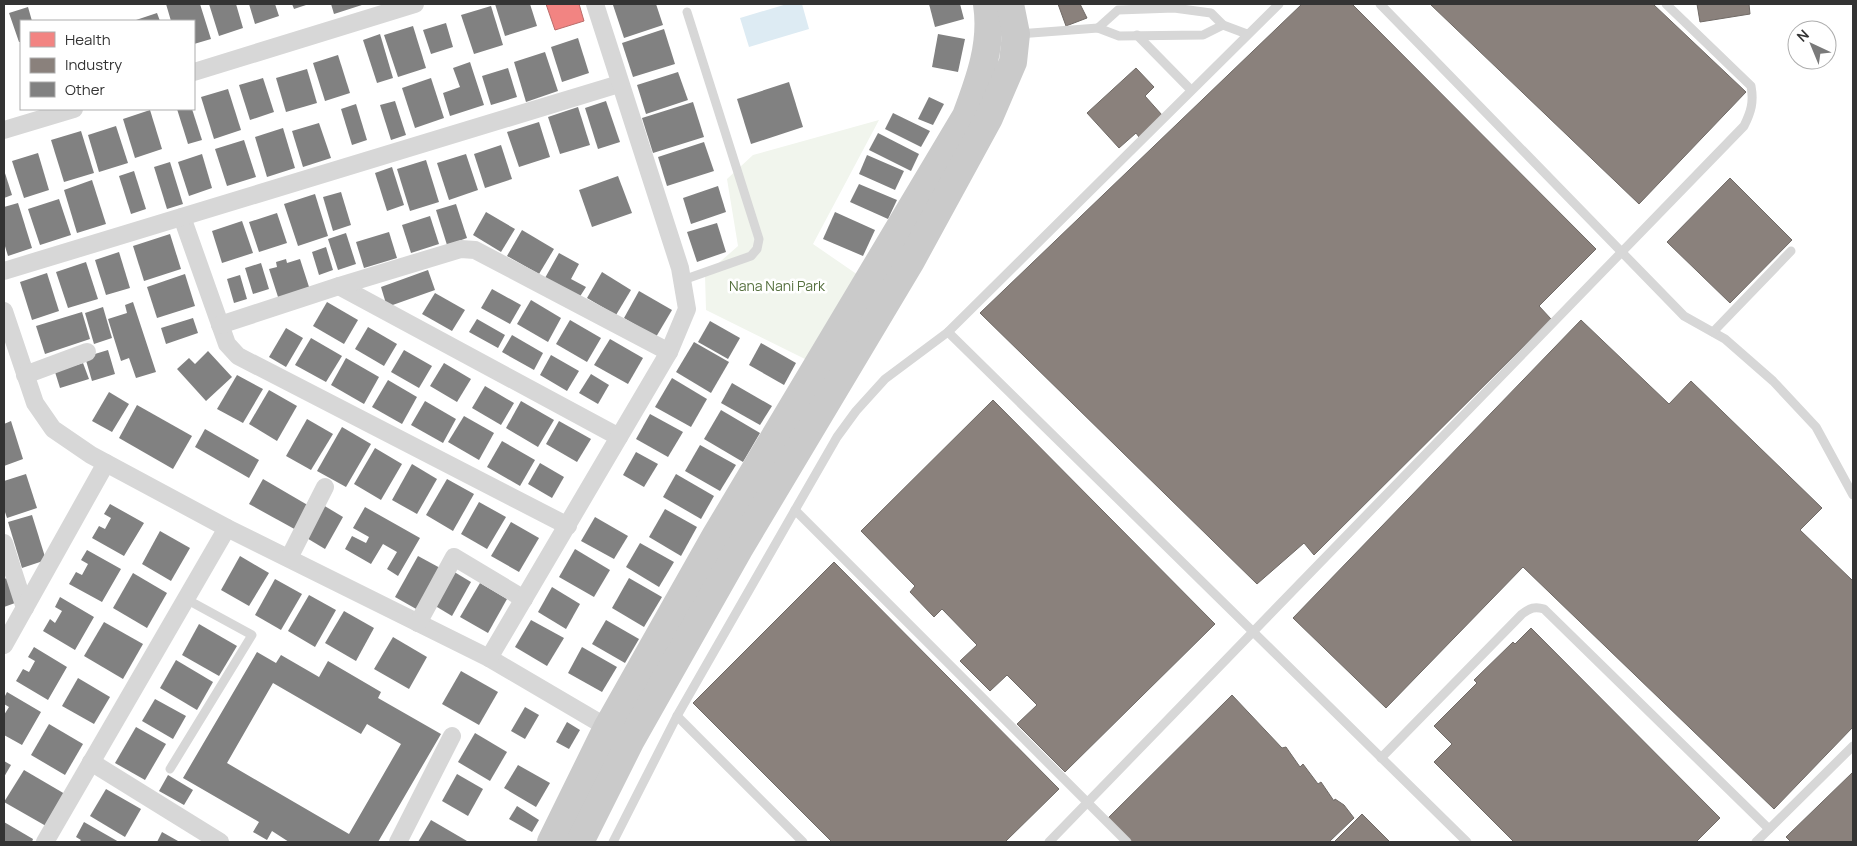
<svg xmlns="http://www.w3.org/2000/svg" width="1857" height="846" viewBox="0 0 1857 846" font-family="Manrope,sans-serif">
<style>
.green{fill:#f1f5ed}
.water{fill:#ddebf3}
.health{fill:#f28482;stroke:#b96c6a}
.industry{fill:#8a817c;stroke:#706a66}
.building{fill:#818181;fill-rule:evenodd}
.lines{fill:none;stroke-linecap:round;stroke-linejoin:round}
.service{stroke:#d7d7d7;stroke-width:9}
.minor{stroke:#d7d7d7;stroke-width:18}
.primary{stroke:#cacaca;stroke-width:28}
.labels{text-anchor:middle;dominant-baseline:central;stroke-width:5;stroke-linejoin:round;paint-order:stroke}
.park-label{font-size:14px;fill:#56703f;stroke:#fff}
</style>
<rect width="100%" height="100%" fill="#fff"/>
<path class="green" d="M879 120 813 244 858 275 807 360 706 310 705 275 738 246 727 179 753 155Z"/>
<path class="water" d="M787 4H802L809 29 749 47 740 18Z"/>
<path class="health" d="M546 4H579L584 21 555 30Z"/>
<g class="industry">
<path d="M1058 4H1080L1087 18 1066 26Z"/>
<path d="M1302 4H1352L1596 249 1539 306 1551 319 1314 555 1304 543 1257 584 980 313Z"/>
<path d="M1430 4H1653L1746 92 1639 204Z"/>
<path d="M1697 4H1749L1750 14 1700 22Z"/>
<path d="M1136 68 1154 87 1145 96 1162 115 1139 137 1136 133 1119 148 1087 113Z"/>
<path d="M1730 178 1792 240 1730 303 1667 242Z"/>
<path d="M1581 320 1669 404 1691 381 1822 508 1800 530 1853 581V727L1774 809 1523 567 1386 708 1293 618Z"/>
<path d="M993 400 1215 624 1065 772 1017 724 1037 705 1007 675 990 691 960 661 977 645 942 609 934 617 910 592 915 586 861 531Z"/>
<path d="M834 562 1059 789 1005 842H832L693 703Z"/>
<path d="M1531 628 1720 818 1696 842H1514L1434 762 1452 744 1434 726 1477 683 1474 680 1513 642 1515 644Z"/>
<path d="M1232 695 1282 748 1286 747 1300 767 1303 764 1318 784 1321 782 1334 801 1335 799 1344 805 1354 818 1329 842H1132L1108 818Z"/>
<path d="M1853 772V842H1791L1786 837Z"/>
<path d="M1362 814 1390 842H1334Z"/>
</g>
<g class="building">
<path d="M166 4H200L211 39 194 44V21H171Z"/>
<path d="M209 4H236L243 28 219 36Z"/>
<path d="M249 4H275L279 16 255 24Z"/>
<path d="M292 4H309L294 9Z"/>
<path d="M331 4H365L334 14Z"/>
<path d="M495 4H530L537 26 505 36Z"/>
<path d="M656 4 663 25 624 38 613 5Z"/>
<path d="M929 4H960L964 19 935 27Z"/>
<path d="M491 6 503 45 474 54 461 15Z"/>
<path d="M28 7 32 21H21V42H19L9 13Z"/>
<path d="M157 13 160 21H133Z"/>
<path d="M446 23 453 47 431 54 423 30Z"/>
<path d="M413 26 426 68 398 77 384 35Z"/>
<path d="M664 29 675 64 633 77 622 43Z"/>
<path d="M380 34 393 78 377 83 363 40Z"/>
<path d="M938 34 965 39 958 72 932 67Z"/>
<path d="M578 38 589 73 562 82 551 47Z"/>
<path d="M545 52 558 91 526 102 514 62Z"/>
<path d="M338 55 350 93 325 101 313 63Z"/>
<path d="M470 62 484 105 450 116 443 93 460 87 453 68Z"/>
<path d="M508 68 517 97 491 105 482 76Z"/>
<path d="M307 69 317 103 286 112 276 78Z"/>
<path d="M678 72 688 100 646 114 637 85Z"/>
<path d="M263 78 274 112 250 120 239 85Z"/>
<path d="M431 78 444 118 415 128 402 88Z"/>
<path d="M789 82 803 127 751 144 737 99Z"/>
<path d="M228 89 241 130 214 139 201 97Z"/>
<path d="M929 97 944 104 933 125 918 119Z"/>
<path d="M395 101 406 135 391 140 380 105Z"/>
<path d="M606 101 620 142 598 149 585 108Z"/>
<path d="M693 102 704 137 653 153 642 118Z"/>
<path d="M356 104 367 140 352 145 341 109Z"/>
<path d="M578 107 590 145 560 154 548 117Z"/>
<path d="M177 109H192L202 140 188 144Z"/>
<path d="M150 110 162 149 135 158 123 119Z"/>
<path d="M893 113 930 131 921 147 885 129Z"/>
<path d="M539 122 550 157 519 167 507 132Z"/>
<path d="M319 123 331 158 303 167 292 131Z"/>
<path d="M116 126 128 163 99 172 88 135Z"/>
<path d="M283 128 295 168 267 177 255 137Z"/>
<path d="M81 131 94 173 64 182 51 140Z"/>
<path d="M878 133 919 154 911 171 869 150Z"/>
<path d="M244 140 256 177 227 186 215 149Z"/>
<path d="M704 142 714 171 667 186 658 157Z"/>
<path d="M501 145 512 179 485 188 474 154Z"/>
<path d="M38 153 49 190 24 198 12 161Z"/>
<path d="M202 154 212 188 189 196 178 162Z"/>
<path d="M466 154 478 190 449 200 437 163Z"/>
<path d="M867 155 904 171 895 190 859 174Z"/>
<path d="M426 160 439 202 410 211 397 169Z"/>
<path d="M170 162 183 204 167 209 154 167Z"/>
<path d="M392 167 404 205 387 211 375 173Z"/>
<path d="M4 170 12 195 4 198Z"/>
<path d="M134 171 146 209 131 214 119 176Z"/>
<path d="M618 176 632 213 592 227 579 190Z"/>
<path d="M92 180 106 224 77 233 64 190Z"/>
<path d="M859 184 897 200 888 219 850 202Z"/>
<path d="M718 186 726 212 691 224 683 198Z"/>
<path d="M341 192 351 225 333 231 323 197Z"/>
<path d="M315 194 328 236 298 246 284 204Z"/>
<path d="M59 199 71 235 40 245 28 209Z"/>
<path d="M18 203 32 248 8 256 4 243V207Z"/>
<path d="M456 204 467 238 447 245 436 210Z"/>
<path d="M486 212 515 229 501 252 473 235Z"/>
<path d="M835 212 875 230 863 256 823 239Z"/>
<path d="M277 213 287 243 259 252 249 222Z"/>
<path d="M430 216 439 244 411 253 402 225Z"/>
<path d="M242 221 253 253 222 263 212 231Z"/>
<path d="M717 223 726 252 697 262 687 232Z"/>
<path d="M522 230 554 249 539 274 507 256Z"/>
<path d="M389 232 397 258 364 268 356 242Z"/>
<path d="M346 233 356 264 338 270 328 239Z"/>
<path d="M170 234 181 269 144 281 133 246Z"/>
<path d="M326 247 333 270 319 275 312 252Z"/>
<path d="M119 252 130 288 106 295 95 260Z"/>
<path d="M559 253 579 264 571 279 586 287 579 298 545 278Z"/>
<path d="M286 259 287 263 300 259 310 290 279 300 269 269 277 267 276 262Z"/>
<path d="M86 262 98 299 68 308 56 272Z"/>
<path d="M261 263 269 289 253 294 245 268Z"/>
<path d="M428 270 435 290 387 307 381 287Z"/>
<path d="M602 272 631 290 616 315 587 298Z"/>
<path d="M47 273 59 311 32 320 20 282Z"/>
<path d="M185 274 195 306 157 318 147 287Z"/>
<path d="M240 275 247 299 234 303 227 279Z"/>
<path d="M492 289 521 305 510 324 481 308Z"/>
<path d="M639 291 672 310 656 337 624 318Z"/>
<path d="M435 293 465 310 452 331 422 314Z"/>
<path d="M531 300 561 318 548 342 517 324Z"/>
<path d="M133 302 156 372 136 378 129 358 121 361 108 319 127 313 125 305Z"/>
<path d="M327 302 358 320 344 344 313 326Z"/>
<path d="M103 307 112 338 94 344 85 313Z"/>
<path d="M82 312 90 339 45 354 36 326Z"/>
<path d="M193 318 198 333 166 344 161 328Z"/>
<path d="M477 319 505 335 498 348 469 332Z"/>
<path d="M570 320 601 338 587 362 556 344Z"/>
<path d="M710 321 740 338 728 359 698 342Z"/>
<path d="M368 327 397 344 384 366 355 349Z"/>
<path d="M286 328 303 338 286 367 269 357Z"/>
<path d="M512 335 543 353 534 370 502 352Z"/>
<path d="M311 338 342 356 326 382 295 365Z"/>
<path d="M610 339 643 358 628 384 594 365Z"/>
<path d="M694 342 729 362 711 393 676 372Z"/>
<path d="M761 343 796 363 784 385 749 365Z"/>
<path d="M108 350 115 374 92 381 85 357Z"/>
<path d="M404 350 432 366 419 388 391 372Z"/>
<path d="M208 351 232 377 206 401 177 369 189 358 195 364Z"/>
<path d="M551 355 579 371 567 391 540 375Z"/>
<path d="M346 358 379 377 364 404 331 385Z"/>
<path d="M83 363 89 379 60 388 55 372Z"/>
<path d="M444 363 471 379 457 402 430 386Z"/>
<path d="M591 374 609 385 598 404 579 393Z"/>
<path d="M237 375 263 389 243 423 217 409Z"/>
<path d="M672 378 707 399 691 427 655 407Z"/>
<path d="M388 380 417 397 402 424 372 407Z"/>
<path d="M732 383 772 406 760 425 721 403Z"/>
<path d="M485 386 514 403 501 425 472 408Z"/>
<path d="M269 390 297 406 277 441 249 424Z"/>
<path d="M109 392 129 404 112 432 92 421Z"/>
<path d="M425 401 456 419 443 443 411 425Z"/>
<path d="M521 401 554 420 538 447 506 428Z"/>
<path d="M137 405 192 436 173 469 119 438Z"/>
<path d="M721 410 760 433 743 462 704 439Z"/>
<path d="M650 414 683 432 668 457 636 439Z"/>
<path d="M464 416 494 433 479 460 448 442Z"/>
<path d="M307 419 333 434 311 470 286 456Z"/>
<path d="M11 421 23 459 4 466V424Z"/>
<path d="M559 421 591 439 577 462 546 444Z"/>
<path d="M342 427 371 444 346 487 317 471Z"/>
<path d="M205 429 259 460 249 478 195 447Z"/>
<path d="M502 441 535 460 520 486 487 467Z"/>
<path d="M700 445 736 465 720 491 685 471Z"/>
<path d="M375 448 402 464 381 500 354 484Z"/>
<path d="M636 452 658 464 644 487 623 475Z"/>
<path d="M540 463 564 477 552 498 528 484Z"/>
<path d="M412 464 437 479 417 514 392 500Z"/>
<path d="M26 474 37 508 7 518 4 509V481Z"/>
<path d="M676 474 714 496 701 519 663 497Z"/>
<path d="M263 479 311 507 298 531 249 504Z"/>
<path d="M447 479 474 494 453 531 426 515Z"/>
<path d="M479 502 506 517 487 549 461 534Z"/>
<path d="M110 504 144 523 124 556 92 538 99 526 105 529 111 518 104 514Z"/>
<path d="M323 505 343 517 325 549 305 537Z"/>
<path d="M365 507 420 538 398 576 387 569 397 552 383 544 371 564 345 549 352 536 366 543 369 537 353 528Z"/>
<path d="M665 509 697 527 681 556 649 537Z"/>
<path d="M32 515 46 560 22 568 8 522Z"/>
<path d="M595 517 628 536 614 559 581 541Z"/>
<path d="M511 522 539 538 519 572 491 556Z"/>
<path d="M160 531 190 548 171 581 142 564Z"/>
<path d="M640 543 674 562 659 587 626 567Z"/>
<path d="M575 549 610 570 594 597 559 577Z"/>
<path d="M87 550 121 569 102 602 69 584 76 572 82 575 88 564 81 560Z"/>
<path d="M240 556 269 573 249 606 221 590Z"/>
<path d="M418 556 442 569 418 610 395 597Z"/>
<path d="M451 570 471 582 452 616 432 604Z"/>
<path d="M133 573 167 593 147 628 113 608Z"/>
<path d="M7 578 15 603 4 607V579Z"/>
<path d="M629 578 662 597 644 627 612 608Z"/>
<path d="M275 579 302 594 281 630 255 615Z"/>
<path d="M480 583 507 599 488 633 460 617Z"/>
<path d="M552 587 580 604 566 629 538 612Z"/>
<path d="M309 595 336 610 315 647 288 631Z"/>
<path d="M60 597 94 617 75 650 43 631 50 619 55 623 62 611 55 607Z"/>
<path d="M344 611 374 628 356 661 325 643Z"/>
<path d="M531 620 564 638 547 666 515 647Z"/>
<path d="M606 620 639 639 625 663 592 644Z"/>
<path d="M104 622 143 644 123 679 84 656Z"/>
<path d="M199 624 237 646 219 676 182 655Z"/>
<path d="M393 637 427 657 409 689 374 669Z"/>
<path d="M34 647 67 667 48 700 16 681 23 669 29 672 35 661 28 657Z"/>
<path d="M582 647 617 667 602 692 568 673Z"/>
<path d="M257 652 276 663 281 655 319 677 328 661 381 692 378 698 441 734 378 842H289L272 831 267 840 253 832 259 822 183 778ZM273 683 361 734 367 724 401 744 349 834 227 763Z"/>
<path d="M176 660 213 682 197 710 160 688Z"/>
<path d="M461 671 498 692 479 725 442 704Z"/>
<path d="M78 678 110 697 94 724 62 706Z"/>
<path d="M7 692 41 712 22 745 4 735V715L9 707 4 704V698Z"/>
<path d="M155 699 186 716 173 739 142 721Z"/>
<path d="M525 707 539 715 525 739 511 731Z"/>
<path d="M567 722 580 730 569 749 556 742Z"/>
<path d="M49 724 83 744 65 775 31 755Z"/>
<path d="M136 727 166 744 145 780 115 763Z"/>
<path d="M475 733 507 752 490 781 458 762Z"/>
<path d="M4 761 11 765 4 777Z"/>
<path d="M518 765 550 783 536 807 504 788Z"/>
<path d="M24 770 65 794 46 826 4 802Z"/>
<path d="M457 774 483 789 468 816 442 801Z"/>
<path d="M168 775 193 790 184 805 159 791Z"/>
<path d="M106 789 141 809 125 837 90 816Z"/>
<path d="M517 806 539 820 532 832 509 819Z"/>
<path d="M431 820 467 841 466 842H418Z"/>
<path d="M4 822 33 839 32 842H4Z"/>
<path d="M84 822 119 842H79L81 840 76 837Z"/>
<path d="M162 832 178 841 177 842H157Z"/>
</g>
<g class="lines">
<g class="service">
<path d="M1380 4 1684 316 1725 339 1773 381 1816 427 1853 495"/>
<path d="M1098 28 1118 10 1174 8 1211 13 1223 25"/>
<path d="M1018 34 1098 28 1119 36 1203 35 1223 25 1247 34"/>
<path d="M1137 35 1191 90"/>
<path d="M683 280 751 256 757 249 759 239 687 12"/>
<path d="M948 332 1467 842"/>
<path d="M1713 332 1791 251"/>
<path d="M795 510 1127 842"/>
<path d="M677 716 803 842"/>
<path d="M1381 758 1522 614C1530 608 1535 606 1544 609L1769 829"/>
<path d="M170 769 252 635 186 599"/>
<path d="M613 842 677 716 795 510 837 437 856 411 885 379 948 332 1279 4"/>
<path d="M1049 842 1744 126C1751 112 1754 102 1751 86L1666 4"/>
<path d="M1756 842 1853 746"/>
</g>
<g class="minor">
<path d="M194 72 415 4"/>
<path d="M4 130 74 109"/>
<path d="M182 217 227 344 238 356 568 526"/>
<path d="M4 271 619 84"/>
<path d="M339 286 619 437"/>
<path d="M4 311 35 403 53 429 91 455 227 528 489 658 615 732"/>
<path d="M220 325 339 286 461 249 475 250 669 352"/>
<path d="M25 375 87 352"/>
<path d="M4 543 25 608"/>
<path d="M289 558 325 487"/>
<path d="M418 623 454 557 524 599"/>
<path d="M4 645 106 463"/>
<path d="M489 658 669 352 687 309 680 268 595 4"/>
<path d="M91 762 220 842"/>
<path d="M45 842 227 528"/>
<path d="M398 842 452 736"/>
</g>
<g class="primary">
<path d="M551 842 607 728 716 535 966 116C980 79 993 43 987 4"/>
<path d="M580 842 631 740 739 549 911 261 989 118 1013 62 1016 34 1010 4"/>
</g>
</g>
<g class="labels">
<g class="park-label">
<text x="777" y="285">Nana Nani Park</text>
</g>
</g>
<rect width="1857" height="846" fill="none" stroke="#333333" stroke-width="10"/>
<rect x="20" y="20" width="175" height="90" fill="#ffffff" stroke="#adadad"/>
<rect x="30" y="32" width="25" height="15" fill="#f28482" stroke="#adadad"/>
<text x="65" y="45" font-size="15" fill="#333333">Health</text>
<rect x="30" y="58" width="25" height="15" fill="#8a817c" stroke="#adadad"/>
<text x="65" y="70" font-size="15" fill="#333333">Industry</text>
<rect x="30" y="82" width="25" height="15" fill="#818181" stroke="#adadad"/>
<text x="65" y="95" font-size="15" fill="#333333">Other</text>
<g transform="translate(1812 45) rotate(316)"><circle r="24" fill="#ffffff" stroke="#adadad"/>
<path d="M0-4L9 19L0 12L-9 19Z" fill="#7a7a7a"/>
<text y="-8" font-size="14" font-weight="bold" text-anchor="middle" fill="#333333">N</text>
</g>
</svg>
